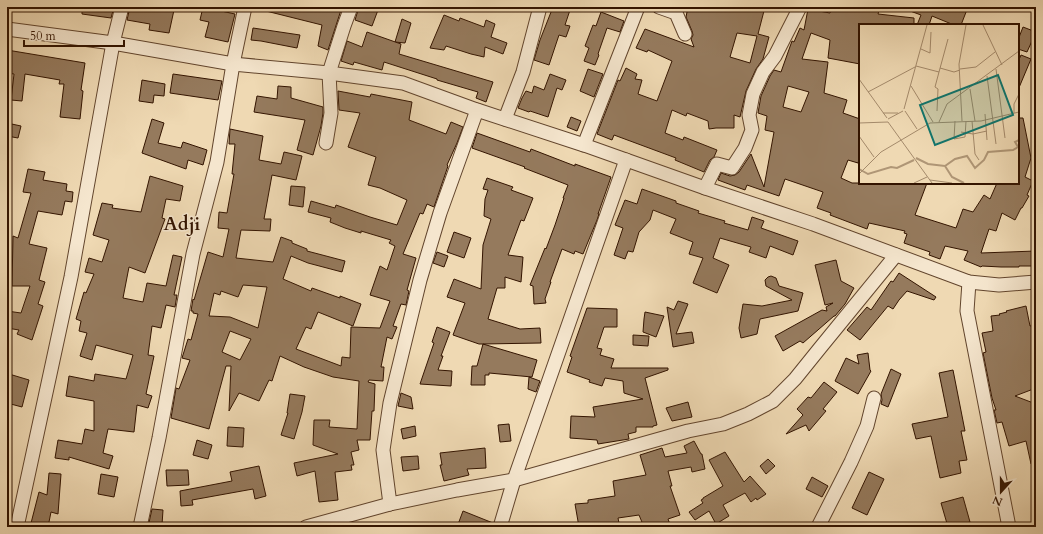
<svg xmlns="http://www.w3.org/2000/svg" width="1043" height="534" viewBox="0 0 1043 534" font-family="Cardo,serif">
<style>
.building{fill:#957a5d;stroke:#331400;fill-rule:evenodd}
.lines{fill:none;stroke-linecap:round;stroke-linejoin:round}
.minor-casing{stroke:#62452d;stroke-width:15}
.minor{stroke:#f5e6ce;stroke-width:13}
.labels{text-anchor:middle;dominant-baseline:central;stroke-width:3;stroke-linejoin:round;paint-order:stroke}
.district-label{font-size:19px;font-weight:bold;fill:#331400;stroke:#f5e6ce}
.inset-river{fill:none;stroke:#af9676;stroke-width:2}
.inset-road{fill:none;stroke:#a48a6b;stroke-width:1}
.view{fill:#0f766e;fill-opacity:0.15;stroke:#0f766e;stroke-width:2}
.inset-edge{fill:none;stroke:#331400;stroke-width:2}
</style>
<rect width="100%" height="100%" fill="#efd9b3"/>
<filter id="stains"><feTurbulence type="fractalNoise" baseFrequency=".005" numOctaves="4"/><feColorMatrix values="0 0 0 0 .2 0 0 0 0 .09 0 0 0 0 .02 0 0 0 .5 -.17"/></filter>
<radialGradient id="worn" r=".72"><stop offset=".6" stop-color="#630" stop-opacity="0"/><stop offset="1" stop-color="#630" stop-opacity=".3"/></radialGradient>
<g class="building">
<path d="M82 7H114L111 18 82 14Z"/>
<path d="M130 7H157L174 10 169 33 149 30 150 24 127 20Z"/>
<path d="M203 7 235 14 228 42 205 37 209 22 200 20Z"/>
<path d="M266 7H342L328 50 318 46 322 25 266 11Z"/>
<path d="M359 7H370L378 10 372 26 355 20Z"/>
<path d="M553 7H571L565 25 570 26 566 37 559 35 549 65 534 60 540 40Z"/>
<path d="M688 7 731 11 732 7H765L758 34 769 37 763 59 756 69 746 91 740 117 734 115V128H716L709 129 708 121 687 113 686 116 672 110 665 133 683 140 684 137 717 150 714 157 710 160 704 172 675 160 676 158 614 135 612 140 597 134 618 80 620 81 626 68 637 74 635 79 642 80 638 94 657 101 672 61 648 50 647 52 636 48 645 29 694 47 691 39 693 35 692 31 686 17ZM737 33 757 36 750 63 730 57Z"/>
<path d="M831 7H880L878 14 914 18V25H860V64L828 58 830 40 811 33 802 59 828 62 824 93 847 100 843 113 860 119V156L858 163 848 160 841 178 852 183H927L915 215 956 228 963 209 973 212 984 195 990 199 997 183H1018V118H1023L1031 158 1025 177 1033 181 1027 195 1029 196 1022 208H1021L1015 220 1002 213 996 231 989 229 981 253 1036 251V266H1019V267H1001L982 266 981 267 964 260 968 251 945 246 940 259 929 255 930 252 904 243 907 234 904 233 905 231 869 223 867 229 830 215 831 213 817 208 823 192 785 179 779 196 747 185 745 190 718 180 721 173 730 176 735 175 739 172 751 154 764 187 774 132 765 130 767 116 758 113 761 96 770 76 774 70 781 72 792 41 794 42 800 28 804 30 808 9 830 13ZM788 86 809 92 801 112 783 107Z"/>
<path d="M902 7H968L961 25H954L932 16 929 25H917L921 15 902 8Z"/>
<path d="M601 12 624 21 620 32 607 28 598 54 599 55 595 65 584 61 589 48 585 46 593 25 596 26Z"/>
<path d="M444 15 459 21 460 18 484 27 486 20 495 24 491 37 507 43 503 54 485 47 484 57 471 54 446 46 444 50 430 48Z"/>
<path d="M402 19 411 23 405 43 395 42Z"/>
<path d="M1023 27 1036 32 1027 52 1018 49V40Z"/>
<path d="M253 28 300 35 297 48 261 41 251 40Z"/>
<path d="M367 32 401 44 399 54 493 82 486 102 476 98 478 92 437 80V79L384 62 382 70 354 62 353 65 341 61 347 41 362 47Z"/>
<path d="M7 50 85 63 81 90 83 91 80 119 60 117 64 84H59L60 80 25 74 22 101 11 100 14 74 7 73Z"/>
<path d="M1021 55 1031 59 1018 90V62Z"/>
<path d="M588 69 603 74 594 97 580 91Z"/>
<path d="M173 74 222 81 218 100 170 93Z"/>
<path d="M550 74 566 80 562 90 557 88 548 117 530 111 529 112 518 108 522 98 526 91 532 93 534 86 544 90Z"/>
<path d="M142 80 165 84 164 96 154 95 153 103 139 101Z"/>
<path d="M278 86 291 87V98L323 107V113L321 126 313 155 297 150 305 120 254 112 257 96 277 99Z"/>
<path d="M338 91 370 97 371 94 412 102 409 120 446 134 451 122 463 127 457 143 447 165 448 166 434 207 427 204 423 214 420 213 403 254 416 258 407 290 409 291 406 305 401 304 393 326 397 327 392 339 387 337 381 367H384L383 381 369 380 368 382 375 384 374 411H372L370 440H357L359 450 351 452 354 465H351L352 470 335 472 338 500 319 502 315 471 297 476 294 463 338 454 313 445 314 420H330L329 427 357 429 359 381 333 377 304 367 280 356 272 381 269 380 259 401 239 393 229 411 231 366H226L209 429 171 418 176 388 179 389 190 360 182 358 188 339 191 340 198 314 193 313V311H191L193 299 194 300 208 252 223 257 229 229 218 228 219 212 227 213 234 174H232L235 144H229L230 129 263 136 259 160 281 164 284 152 302 156 296 180 272 175 264 219H271L270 231 241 230 236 258 273 262 281 237 292 241V243L307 249V251L345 261 342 272 308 263 291 256 283 279 311 291 312 288 340 298V296L361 304 353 326 318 312 311 329 306 327 296 349 341 366 342 357 350 358 351 327 380 328 390 301 370 295 380 266 387 270 395 246 389 243 391 240 361 231V233L345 228 330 222 331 218 308 212 311 201 335 208 336 205 370 217 397 225 407 200 380 188 368 185 376 157 348 147 360 113 339 110ZM243 285 267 287 258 328 230 317 209 316 214 293 220 295 221 291 238 297ZM230 331 251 339 240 360 222 352Z"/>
<path d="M571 117 581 121 577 131 567 127Z"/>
<path d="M152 119 164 123 158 143 181 148 183 142 207 150 203 165 188 160 186 169 142 153Z"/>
<path d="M7 123 21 126 18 138 7 136Z"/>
<path d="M477 133 530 152 531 149 575 166V164L611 177 598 214H599L597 220 583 254 575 251 574 254 562 249 550 282H551L545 299 546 303 534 304 533 286 530 285 545 248 546 249 555 225 564 198H563L568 185 524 168 525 167 472 148Z"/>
<path d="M28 169 45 172 43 180 67 184 66 191 73 192 72 202 65 201 62 215 38 211 29 244 47 248 39 280 45 282 38 304 43 306 32 340 17 334 19 330 7 328V311L21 313 30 286H12L13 236 18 238 31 193 23 192Z"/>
<path d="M150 176 183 186 180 201 166 199 162 218 165 219 145 273 129 267 123 298 143 302 147 283 166 286 173 255 182 257 174 295H177L175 307 166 305 161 328 152 326 148 355 154 356 146 394 152 396 148 408 137 405 134 432 108 429 103 453 113 456 109 469 69 457V460L55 458 58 440 82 444 85 429 94 431V401L66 396 69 376 94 381 95 374 126 379 133 355 96 345 92 360 80 356 87 333 79 331 81 321 76 319 84 292 86 293 94 274 85 272 89 258 102 262 109 240 93 235 102 203 113 205 112 208 141 212Z"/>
<path d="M487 178 513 187 511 190 533 198 524 221 521 220 508 255 523 257 521 282 505 277V288H497L488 319 520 329 540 328 541 343 483 344 537 360 532 377 489 373V375H485V385H471L472 366H477L483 344H479L453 335 465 303 447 297 454 279 481 289 483 245 491 219 484 216 485 199 488 190 483 189Z"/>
<path d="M291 186 305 187 303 207 289 205Z"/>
<path d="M642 189 676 201V203L699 211 698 213 725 221 724 223 748 230 752 217 764 221 761 228 798 241 793 255 770 246 766 258 749 252 751 247 720 238 713 258 729 265 717 293 693 283 703 258 689 254 693 242 670 233 676 219 653 210 650 220 639 232 633 252 628 251 625 259 614 255 623 228 615 225 625 200 637 204Z"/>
<path d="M454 232 471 238 464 258 447 252Z"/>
<path d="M437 252 448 256 444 267 433 263Z"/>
<path d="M836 260 841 281 854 288 845 304 835 316H834L803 343 800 341 783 351 775 336 822 310 827 311 826 307 833 303 825 305 815 265Z"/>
<path d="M899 273 936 297 934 300 907 291 899 300 893 309 888 306 860 340 847 330 867 307 871 310 891 281 893 282Z"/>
<path d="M771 276 776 278 779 286 803 293 798 311 760 319 757 334 741 338 739 328 743 304 762 306 792 300 766 286 765 280 768 277Z"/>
<path d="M678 301 688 304 676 334 692 332 694 343 673 347 667 307 674 310Z"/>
<path d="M1026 306 1030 326 1036 325V388L1015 396 1036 404V463L1031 464 1026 441 1009 446 1002 422 997 423 994 410H996L992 398 983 353 986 352 982 333 993 331 991 316 1000 315 999 314 1007 312 1006 311Z"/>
<path d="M587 308 617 309V327H604L597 348 602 349 600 355 614 359 611 368H668V370L645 378 657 425 653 426V427H636V432L628 434 629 439 598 444 597 440 570 438 571 416 595 417 593 407 643 399 624 393 623 381 605 378 602 386 589 382 590 380 567 372 572 357 570 356Z"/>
<path d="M645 312 664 316 656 337 643 332 644 319Z"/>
<path d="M437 327 450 332 441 356H443L438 370 452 371 451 386 420 384 434 343 432 342Z"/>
<path d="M633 335 649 336 648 346 633 345Z"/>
<path d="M868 353 870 370 871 371 858 394 835 381 846 358 859 364 857 355Z"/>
<path d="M891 369 901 374 888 407 881 404 882 400 881 394Z"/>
<path d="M953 370 965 431H961L967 460 959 461 961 473 940 478 931 436 916 439 912 424 948 417 939 373Z"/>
<path d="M9 374 29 380 22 407 7 403V382Z"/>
<path d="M529 377 540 381 536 392 528 389Z"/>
<path d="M824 382 837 392 823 409 826 411 809 431 806 425 786 434 803 415 797 409 808 397 811 398Z"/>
<path d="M401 393 411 397 413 409 398 406Z"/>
<path d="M290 394 305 396 302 412 294 439 281 435 288 413H287Z"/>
<path d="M688 402 692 417 672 421 666 408Z"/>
<path d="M509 424 511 441 500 442 498 425Z"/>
<path d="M415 426 416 436 403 439 401 429Z"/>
<path d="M228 427 244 428 243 447 227 446Z"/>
<path d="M197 440 212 445 208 459 193 455Z"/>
<path d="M694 441 701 454H702L705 469 692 472 691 467 668 471 672 486H670L680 515 668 519 671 527H644L639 515 618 518 619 523 605 527H595L594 524 579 527 575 504 588 503V500L615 496 613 481 646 475 640 455 662 448 665 457 687 453 684 446Z"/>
<path d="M485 448 486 468 467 469 469 475 444 481 440 465H442L440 453Z"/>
<path d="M725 452 744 482 750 476 766 494 757 500 756 498 751 502 745 493 723 505 729 516 716 524 709 511 695 520 689 512 703 503 701 500 703 499V498L723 486 709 460Z"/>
<path d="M418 456 419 469 403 471 401 457Z"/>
<path d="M768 459 775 466 766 474 760 466Z"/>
<path d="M259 466 266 496 255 499 253 489 192 500 193 505 181 506 180 491 232 481 230 472Z"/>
<path d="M166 470H188L189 485 167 486Z"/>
<path d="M869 472 884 479 867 515 852 508Z"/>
<path d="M49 473 61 474 58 514 51 512 48 527H30L39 492 47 495Z"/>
<path d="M101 474 118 477 114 497 98 494Z"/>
<path d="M812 477 828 486 822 497 806 489Z"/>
<path d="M963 497 970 522 948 527 941 503Z"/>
<path d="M152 509 163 510 162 525 157 524V527H148Z"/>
<path d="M463 511 493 523 492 527H457Z"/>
</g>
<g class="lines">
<g class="minor-casing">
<g id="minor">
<path d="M659 7 676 13 685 34"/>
<path d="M7 29 113 43 233 64 329 73 403 83 477 110 584 145 705 188 813 224 969 282 999 285 1036 282"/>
<path d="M505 119 523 72 540 7"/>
<path d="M326 143 331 113 329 73 344 26 351 7"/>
<path d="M584 145 638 7"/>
<path d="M705 188 717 164 732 168 745 148 752 130 749 115 753 94 763 72 775 56 800 7"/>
<path d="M969 282 967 311 1009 527"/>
<path d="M390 504 383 450 390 403 420 280 440 213 477 110"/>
<path d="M17 527 71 277 113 43 122 7"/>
<path d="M140 527 159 438 193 254 217 162 233 64 245 7"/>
<path d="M306 527 390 504 457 490 514 480 688 431 723 424 748 414 773 401 795 379 820 348 896 255"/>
<path d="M500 527 514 480 626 160"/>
<path d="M818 527 851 462 867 426 874 398"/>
</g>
</g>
<use href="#minor" class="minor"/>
</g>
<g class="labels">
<g class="district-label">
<text x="182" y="224">Adji</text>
</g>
</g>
<g transform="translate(859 24)">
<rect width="160" height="160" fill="#efd9b3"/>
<path class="inset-river" d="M57 134 69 140 86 142 96 135 108 132 116 144 125 136 129 128 154 126 159 123 156 118 160 116M86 142 93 153 105 159M0 145 9 150 32 143 38 144 55 136"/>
<path class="inset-road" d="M124 1 143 41M62 25 71 29 72 8M57 42 80 48 89 15M81 44 95 48 101 46M101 45 117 43 136 28M137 45 146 114M128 52 137 120M0 55 28 94M52 62 74 98M111 65 116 97M9 68 56 43M45 85 68 1M46 87 58 105M78 87 79 65 76 63 80 48M24 89H39M155 89V80L160 70M126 90 128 116M29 95 44 87M96 97 95 115 106 113 107 97M103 97 100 40 107 1M113 97 116 130 120 136M80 98 88 80 160 27M0 99 29 98 73 159M102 108 114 110 128 107M0 112 15 133M0 150 22 128 71 99 122 97 160 88M71 156 93 159M55 159 68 153"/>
<path class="view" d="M139 51 154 91 76 121 61 81Z"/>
<rect width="160" height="160" class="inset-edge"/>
</g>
<rect width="1043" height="534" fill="none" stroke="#efd9b3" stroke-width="24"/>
<rect x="8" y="8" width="1027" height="518" fill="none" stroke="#331400" stroke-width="2"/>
<rect x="12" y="12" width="1019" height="510" fill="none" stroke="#331400"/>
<g transform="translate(1001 492) rotate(201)" stroke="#f5e6ce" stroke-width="3" paint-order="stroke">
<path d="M0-3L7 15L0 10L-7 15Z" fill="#331400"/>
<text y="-6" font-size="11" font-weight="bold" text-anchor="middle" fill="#331400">N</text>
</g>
<path d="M24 40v6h100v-6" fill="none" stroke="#331400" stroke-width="2"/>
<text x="30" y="40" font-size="12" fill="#331400" stroke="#f5e6ce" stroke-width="3" paint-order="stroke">50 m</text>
<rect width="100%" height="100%" filter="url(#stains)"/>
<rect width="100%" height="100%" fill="url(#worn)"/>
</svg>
